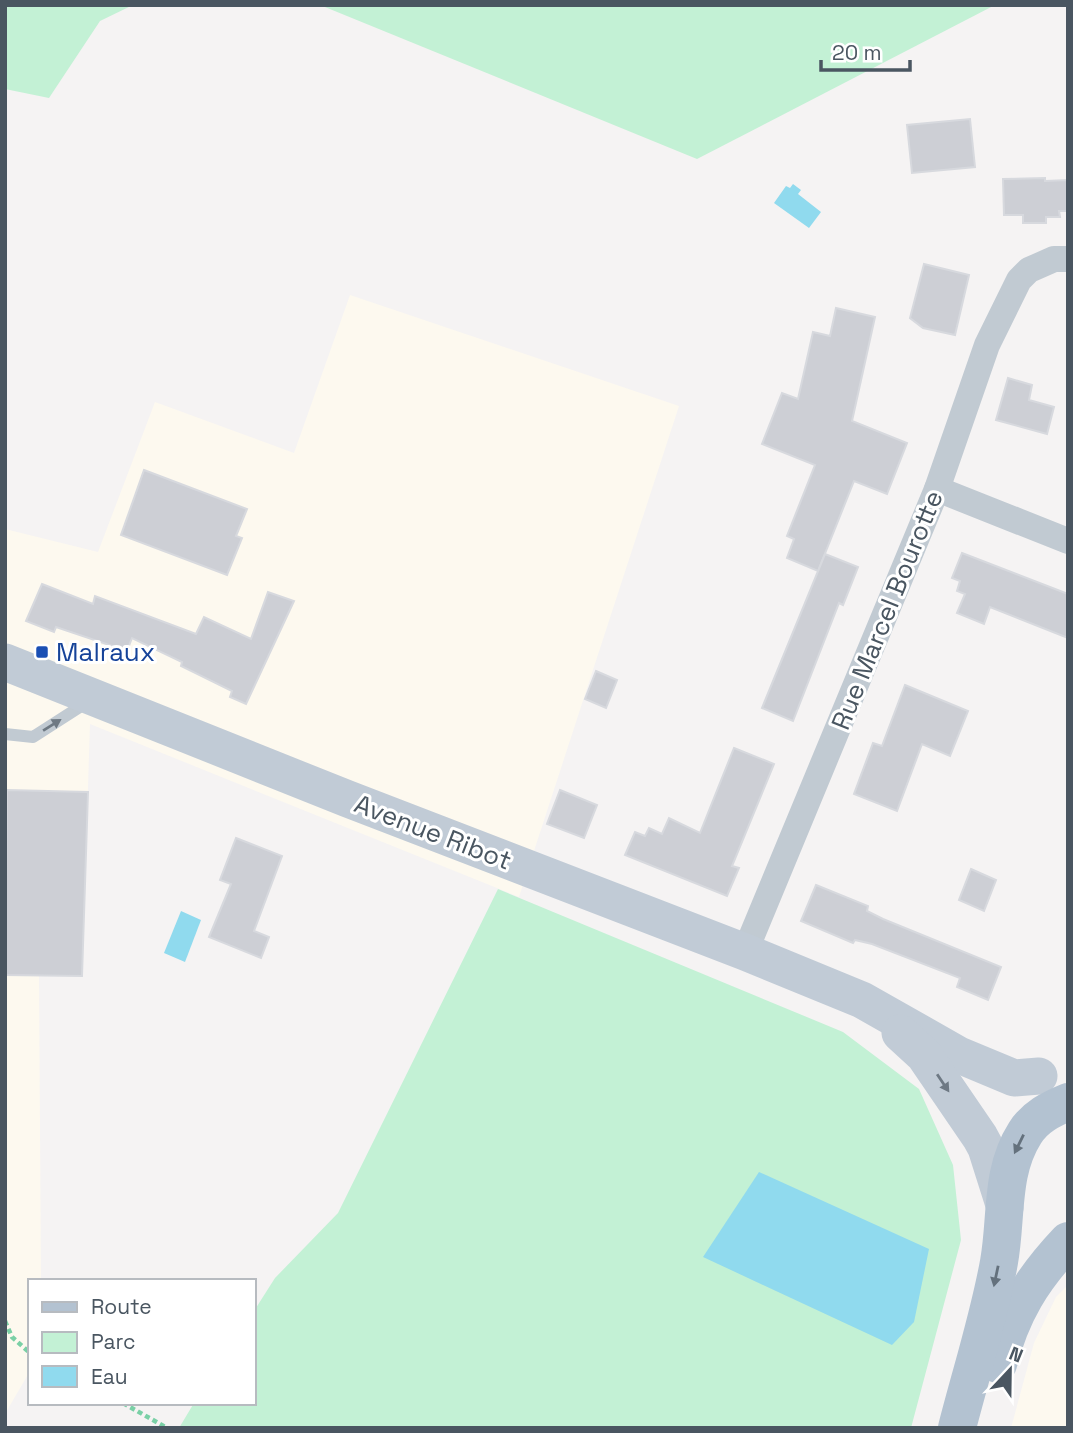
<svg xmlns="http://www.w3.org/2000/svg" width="1073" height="1433" viewBox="0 0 1073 1433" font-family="'Space Grotesk',sans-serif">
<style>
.commercial{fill:#fdf9ef}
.green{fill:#c3f1d5}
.water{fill:#90daee}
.building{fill:#cdcfd5;stroke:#d7d9de;stroke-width:2}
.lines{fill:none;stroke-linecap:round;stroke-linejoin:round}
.path{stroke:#7ad0a6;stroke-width:4.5;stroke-dasharray:5 3.5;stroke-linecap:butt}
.lane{stroke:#c1cad2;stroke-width:12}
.street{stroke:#c1cad2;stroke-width:26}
.secondary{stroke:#c1cbd6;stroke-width:37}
.primary{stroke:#b3c2d1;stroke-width:38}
.oneway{fill:#6e7983}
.oneway2{fill:#6e7984}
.oneway3{fill:#64717d}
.transit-dot{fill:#1a4fb4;stroke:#fff;stroke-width:2.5}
.labels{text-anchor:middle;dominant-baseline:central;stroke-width:6;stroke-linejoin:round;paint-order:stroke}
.street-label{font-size:26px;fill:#4a5661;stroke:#fff}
.transit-label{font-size:26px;fill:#164399;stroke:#fff;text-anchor:start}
</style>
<rect width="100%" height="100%" fill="#f5f3f3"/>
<g class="commercial">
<path d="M350 295 679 406 519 897 90 724 82 976H39L41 1281H30V1371L5 1414V529L98 552 155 402 294 453Z"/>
<path d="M1068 1285V1428H1011L1034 1343 1056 1297Z"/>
</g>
<g class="green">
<path d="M5 5H133L100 21 49 98 5 89Z"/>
<path d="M320 5H995L697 159Z"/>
<path d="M498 889 843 1032 919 1089 953 1165 961 1240 911 1428H179L194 1403H254V1311L275 1278 338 1213Z"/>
</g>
<g class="water">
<path d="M793 184 801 190 798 194 821 212 809 228 774 203 786 186 790 188Z"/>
<path d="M181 911 201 920 185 962 164 953Z"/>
<path d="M759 1172 929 1249 914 1322 892 1345 703 1257Z"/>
</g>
<g class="building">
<path d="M970 119 975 167 912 173 907 125Z"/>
<path d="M1045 178V181L1068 180V211H1059L1060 217H1046V223H1023V215H1004L1003 179Z"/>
<path d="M924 264 969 275 955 335 923 328 910 318Z"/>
<path d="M836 308 875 317 852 421 907 443 887 494 854 481 818 571 787 558 794 539 787 536 815 465 762 444 782 393 798 399 813 332 830 336Z"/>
<path d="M1008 378 1032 385 1029 400 1054 407 1047 434 996 420Z"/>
<path d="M144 470 247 509 236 536 242 538 227 575 121 535Z"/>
<path d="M962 553 1068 594V638L990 607 984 624 957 613 965 594 957 591 960 581 952 578Z"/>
<path d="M825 554 858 567 843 605 839 603 793 721 762 708Z"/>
<path d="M42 584 93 604 95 596 196 634 204 617 251 639 268 592 294 601 246 704 230 697 232 691 181 666 182 662 132 638 127 651 56 627 54 632 26 621Z"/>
<path d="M596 671 617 680 606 708 585 699Z"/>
<path d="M905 685 968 711 950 756 922 744 897 811 854 794 873 743 882 746Z"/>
<path d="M734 748 774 764 732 866 739 868 727 896 625 855 635 832 645 836 649 828 662 834 669 818 700 833Z"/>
<path d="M7 790 88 792 82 976 5 975Z"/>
<path d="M560 790 597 805 584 838 547 824Z"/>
<path d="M236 838 282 856 254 931 269 937 261 958 209 937 231 884 220 880Z"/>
<path d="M971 869 996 880 984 911 959 900Z"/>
<path d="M816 885 868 906 867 911 883 919 1001 967 988 1000 957 987 960 978 872 944 855 940 853 943 801 921Z"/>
</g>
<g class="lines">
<g class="path">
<path d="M5 1321 12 1337 30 1353"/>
<path d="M123 1403 167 1428"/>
</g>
<path class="lane" d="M5 734 33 737 89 701"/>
<g class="street">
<path d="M937 489 1068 541"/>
<path d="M745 952 937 489 987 345 1019 280 1029 270 1054 259H1068"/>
</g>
<g class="secondary">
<path d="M5 662 348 799 745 952 862 1000 959 1055 1014 1078 1039 1076"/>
<path d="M900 1033 924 1055 980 1137 986 1148 1005 1208"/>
</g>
<g class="primary">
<path d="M998 1364C1011 1313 1032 1279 1068 1241"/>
<path d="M957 1428C971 1373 989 1318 999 1262 1007 1218 1000 1172 1025 1133 1035 1117 1051 1109 1068 1102"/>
</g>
</g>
<defs><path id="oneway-solid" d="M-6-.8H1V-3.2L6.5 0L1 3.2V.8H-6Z" transform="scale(1.75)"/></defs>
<use class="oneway" href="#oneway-solid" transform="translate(52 725) rotate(-32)"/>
<use class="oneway2" href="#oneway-solid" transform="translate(943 1083) rotate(56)"/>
<g class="oneway3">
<use href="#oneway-solid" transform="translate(1019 1144) rotate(116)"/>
<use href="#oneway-solid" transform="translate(996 1276) rotate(102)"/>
</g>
<rect class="transit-dot" x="35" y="645" width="14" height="14" rx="3.5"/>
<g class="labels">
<g class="street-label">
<text transform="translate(887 610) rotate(-68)">Rue Marcel Bourotte</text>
<text transform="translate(433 832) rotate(21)">Avenue Ribot</text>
</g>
<g class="transit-label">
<text x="56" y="652">Malraux</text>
</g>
</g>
<rect width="1073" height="1433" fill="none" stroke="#4a5661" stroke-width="14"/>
<rect x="28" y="1279" width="228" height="126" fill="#ffffff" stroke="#b7bbc0" stroke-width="2"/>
<rect x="42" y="1302" width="35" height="10" fill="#b3c2d1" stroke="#b7bbc0" stroke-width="2"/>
<text x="91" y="1314" font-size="21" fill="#4a5661">Route</text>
<rect x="42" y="1332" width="35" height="21" fill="#c3f1d5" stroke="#b7bbc0" stroke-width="2"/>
<text x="91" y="1349" font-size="21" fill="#4a5661">Parc</text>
<rect x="42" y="1366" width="35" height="21" fill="#90daee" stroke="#b7bbc0" stroke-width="2"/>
<text x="91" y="1384" font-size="21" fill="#4a5661">Eau</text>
<g transform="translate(1010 1370) rotate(22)" stroke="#ffffff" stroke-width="5" paint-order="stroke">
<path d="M0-5L12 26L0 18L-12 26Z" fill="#4a5661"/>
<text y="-10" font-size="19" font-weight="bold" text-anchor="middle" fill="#4a5661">N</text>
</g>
<path d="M821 60v10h89v-10" fill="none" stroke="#4a5661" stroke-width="3.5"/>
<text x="832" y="60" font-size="21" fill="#4a5661" stroke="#ffffff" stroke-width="5" paint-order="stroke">20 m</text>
</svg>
